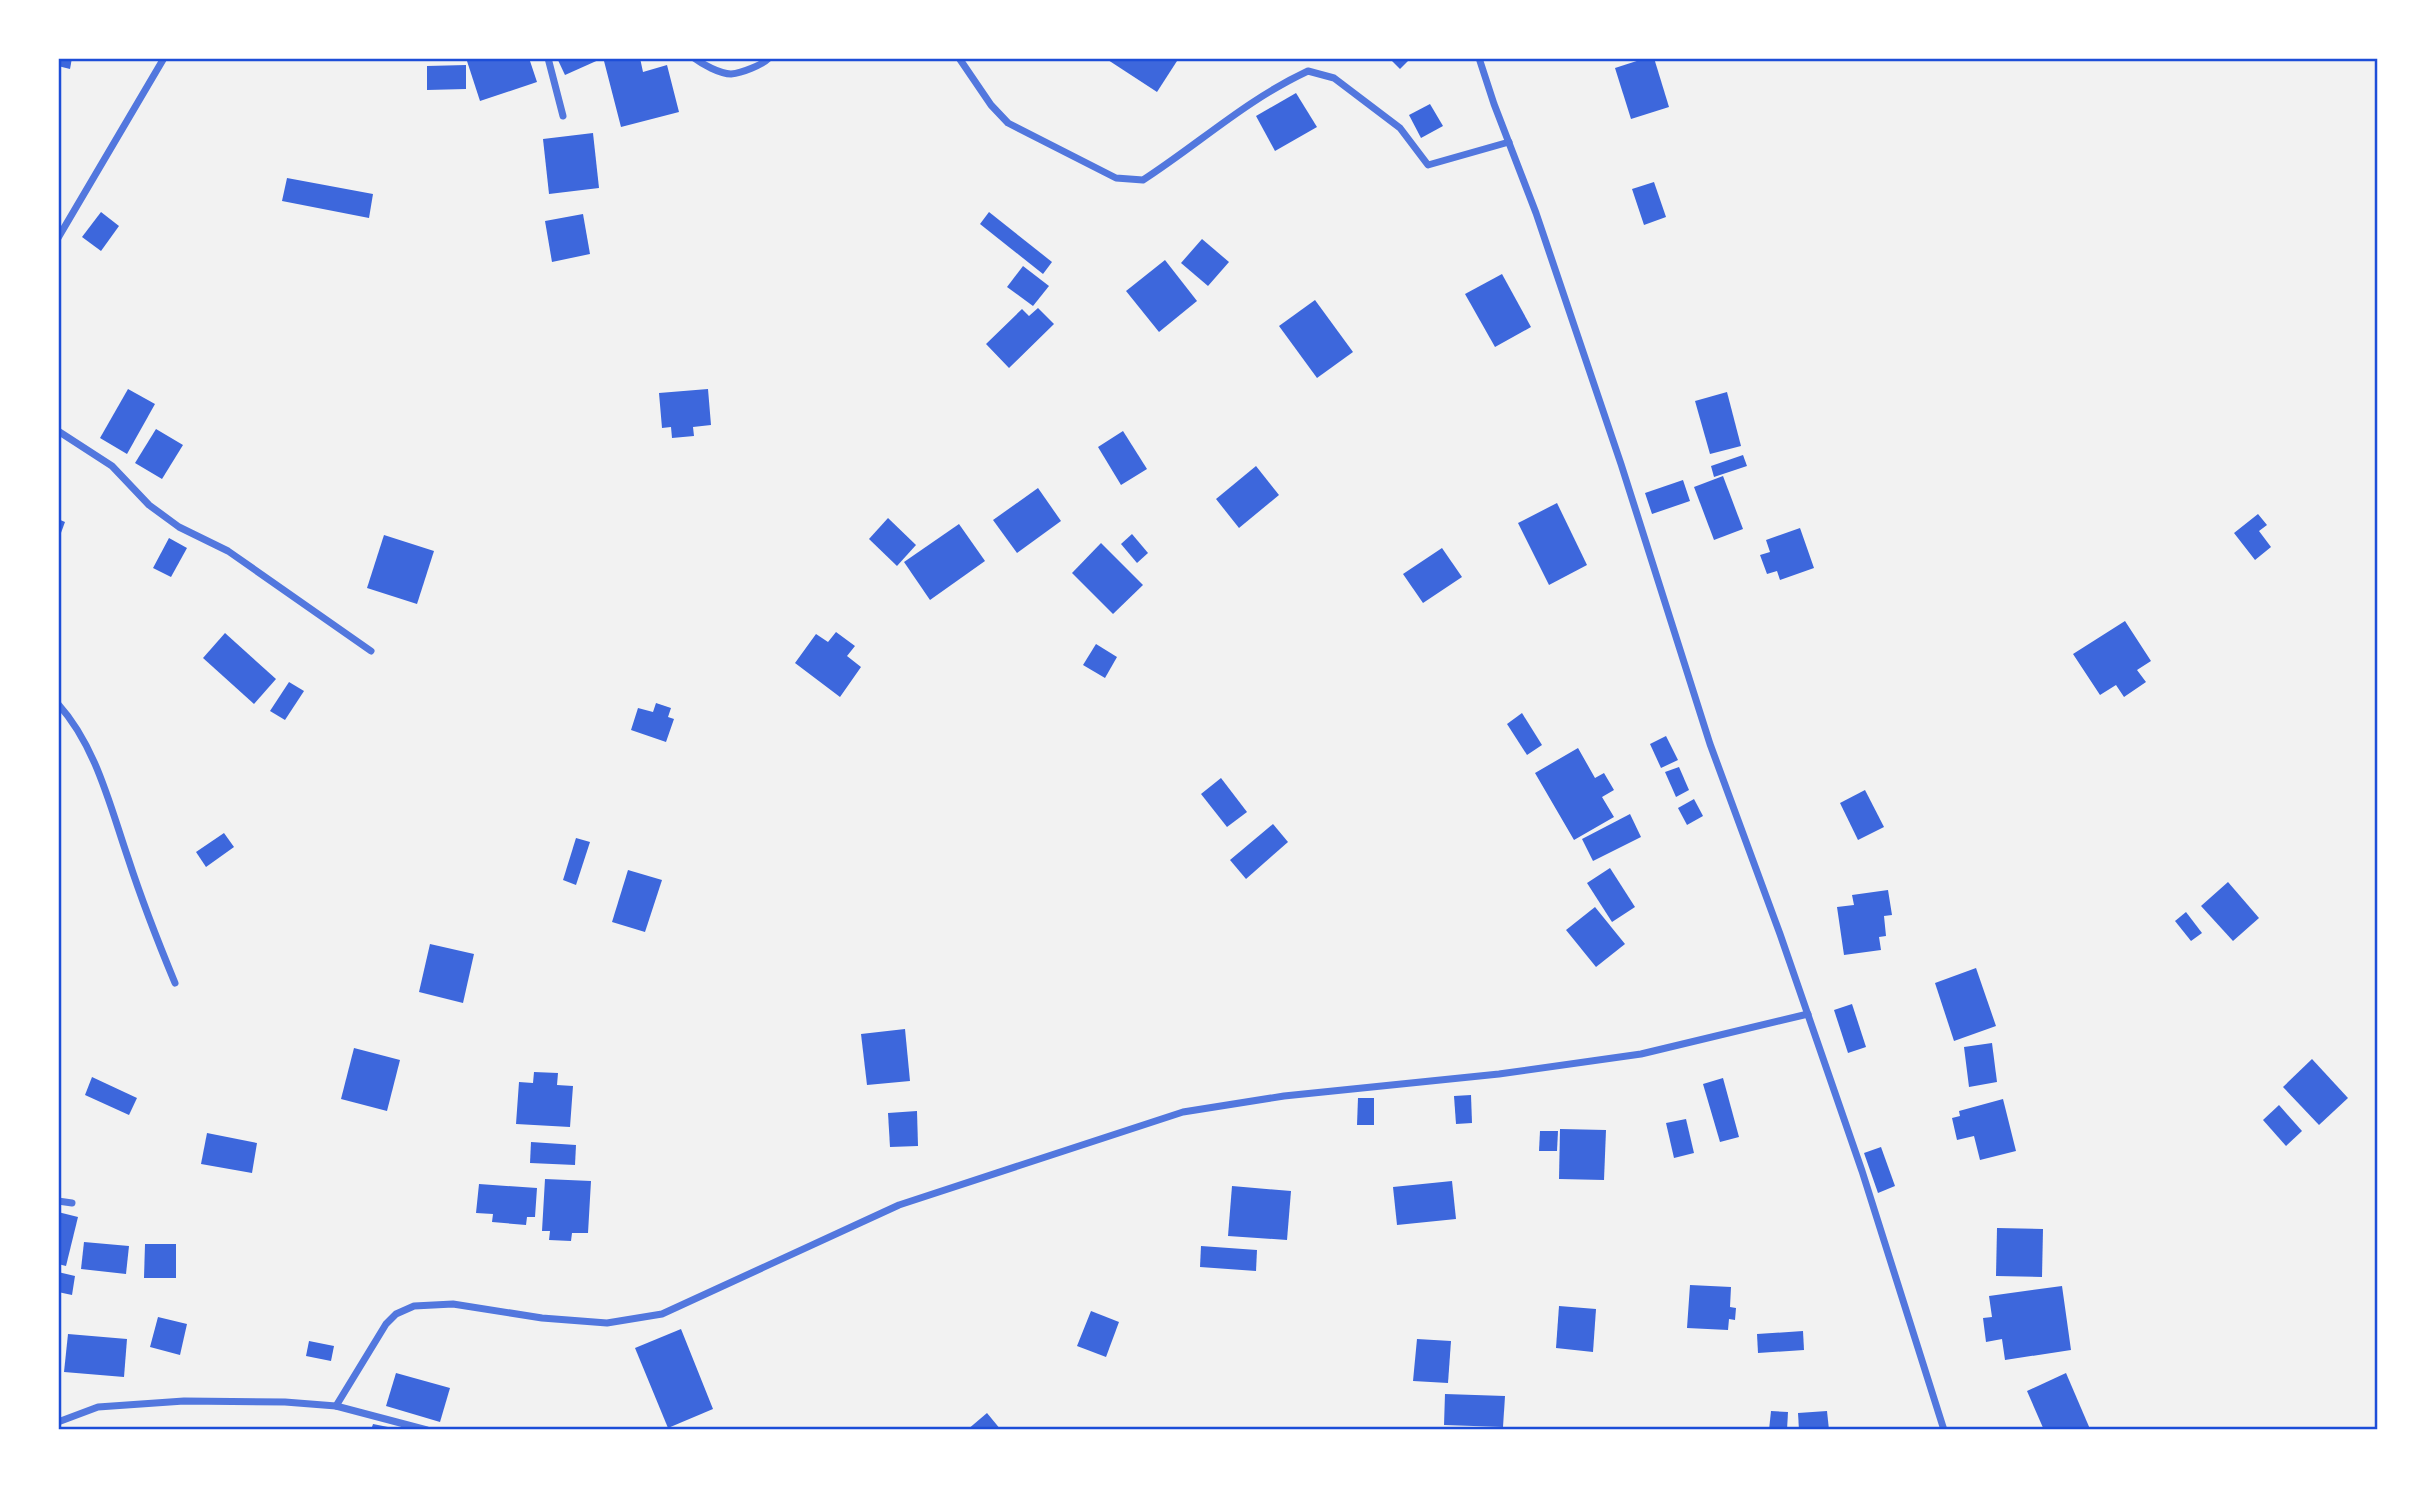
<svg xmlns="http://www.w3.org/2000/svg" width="2436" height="1488" viewBox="0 0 2436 1488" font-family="'Playfair Display',serif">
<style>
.building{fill:#3d67dc}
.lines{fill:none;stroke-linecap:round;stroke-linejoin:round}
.minor{stroke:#5277de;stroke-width:7}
.neatline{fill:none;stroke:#1d4ed8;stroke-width:2.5}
</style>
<rect width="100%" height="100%" fill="#f2f2f2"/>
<g class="building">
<path d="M58 58H72L70 69 58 66Z"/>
<path d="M466 58H529L537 82 480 101Z"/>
<path d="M557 58H603L565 75Z"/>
<path d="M614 58H640L643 72 667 65 679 112 621 127 604 61Z"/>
<path d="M1109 58H1173L1177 61 1157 92 1108 60Z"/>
<path d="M1389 58H1411L1400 69Z"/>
<path d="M1646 58H1654L1669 107 1631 119 1615 68Z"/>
<path d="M466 65V89L427 90V66Z"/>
<path d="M1296 93 1317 127 1275 151 1256 116Z"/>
<path d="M1430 104 1443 126 1421 138 1409 115Z"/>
<path d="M593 133 599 188 549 194 543 139Z"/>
<path d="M287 178 373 194 369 218 282 201Z"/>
<path d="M1654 182 1666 217 1644 225 1632 189Z"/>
<path d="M101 212 119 226 101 251 82 237Z"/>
<path d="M989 212 1052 262 1043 274 980 224Z"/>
<path d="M583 214 590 254 552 262 545 221Z"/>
<path d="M1202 239 1229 262 1208 286 1181 263Z"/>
<path d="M1165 260 1197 301 1159 332 1126 291Z"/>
<path d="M1023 266 1049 286 1033 306 1007 287Z"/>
<path d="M1502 274 1531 327 1495 347 1465 294Z"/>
<path d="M1315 300 1353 352 1317 378 1279 326Z"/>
<path d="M1038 308 1054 324 1009 368 986 344 1022 309 1029 316Z"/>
<path d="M128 389 155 404 127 454 100 438Z"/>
<path d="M708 389 711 425 693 427 694 436 672 438 671 427 662 428 659 393Z"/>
<path d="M1727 392 1741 446 1710 454 1695 401Z"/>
<path d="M156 429 183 445 162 479 135 463Z"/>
<path d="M1123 431 1147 469 1121 485 1098 447Z"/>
<path d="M1743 455 1747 466 1714 477 1711 466Z"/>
<path d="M1256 466 1279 495 1239 528 1216 499Z"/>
<path d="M1723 476 1743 529 1714 540 1694 487Z"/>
<path d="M1683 480 1690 501 1652 514 1645 493Z"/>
<path d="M1038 488 1061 521 1017 553 993 520Z"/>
<path d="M1557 503 1587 565 1549 585 1518 523Z"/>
<path d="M2258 514 2267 525 2259 531 2271 547 2255 560 2234 533Z"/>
<path d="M888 518 916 545 897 566 869 539Z"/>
<path d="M58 519 65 522 58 541Z"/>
<path d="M959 524 985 561 930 600 904 562Z"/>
<path d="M1800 528 1814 568 1780 580 1777 571 1767 574 1760 555 1770 552 1766 540Z"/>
<path d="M1132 534 1148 553 1137 563 1121 544Z"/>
<path d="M384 535 434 551 417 604 367 588Z"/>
<path d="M169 538 187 548 171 577 153 568Z"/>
<path d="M1101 543 1143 585 1113 614 1072 573Z"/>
<path d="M1442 548 1462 577 1423 603 1403 574Z"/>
<path d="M2125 621 2151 661 2137 670 2146 682 2124 697 2116 685 2100 695 2073 654Z"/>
<path d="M836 632 855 646 847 656 861 667 840 697 795 663 816 634 828 642Z"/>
<path d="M225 633 276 679 254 704 203 658Z"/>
<path d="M1096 644 1117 657 1105 678 1083 665Z"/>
<path d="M289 682 304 691 285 720 270 711Z"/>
<path d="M656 703 671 708 668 717 674 719 666 742 631 730 638 708 653 712Z"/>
<path d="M1522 713 1542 745 1527 755 1507 724Z"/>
<path d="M1666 736 1678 760 1661 768 1650 744Z"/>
<path d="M1578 748 1595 778 1604 773 1614 790 1602 797 1614 817 1574 840 1535 773Z"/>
<path d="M1679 767 1689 790 1676 797 1665 772Z"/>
<path d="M1221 778 1247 812 1227 827 1201 794Z"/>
<path d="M1865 790 1884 827 1858 840 1840 803Z"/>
<path d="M1694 799 1703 816 1687 825 1678 808Z"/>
<path d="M1630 814 1641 837 1593 861 1582 839Z"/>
<path d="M1273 824 1288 842 1246 879 1230 860Z"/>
<path d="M224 833 234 847 206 867 196 852Z"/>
<path d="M576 838 590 842 576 885 563 880Z"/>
<path d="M1610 868 1635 907 1612 922 1587 883Z"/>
<path d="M628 870 662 880 645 932 612 922Z"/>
<path d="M2228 882 2259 918 2233 941 2201 906Z"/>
<path d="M1888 890 1892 915 1884 916 1886 936 1879 937 1881 950 1844 955 1837 907 1854 905 1852 895Z"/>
<path d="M1595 907 1625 944 1596 967 1566 930Z"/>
<path d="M2186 912 2202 933 2191 941 2175 921Z"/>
<path d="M430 944 474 954 463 1003 419 992Z"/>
<path d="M1976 968 1996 1026 1954 1041 1935 983Z"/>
<path d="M1852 1004 1866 1047 1848 1053 1834 1010Z"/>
<path d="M905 1029 910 1081 867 1085 861 1034Z"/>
<path d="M1992 1043 1997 1082 1969 1087 1964 1047Z"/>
<path d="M354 1048 400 1060 387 1111 341 1099Z"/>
<path d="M2312 1059 2348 1098 2319 1125 2283 1087Z"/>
<path d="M534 1072 558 1073 557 1085 573 1086 570 1127 516 1124 519 1082 533 1083Z"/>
<path d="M92 1077 137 1098 129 1115 85 1095Z"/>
<path d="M1723 1078 1739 1137 1720 1142 1703 1084Z"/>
<path d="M1471 1095 1472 1123 1456 1124 1454 1096Z"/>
<path d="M1358 1098H1374V1125H1357Z"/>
<path d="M2003 1099 2016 1151 1980 1160 1974 1136 1957 1140 1952 1118 1960 1116 1959 1111Z"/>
<path d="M2279 1105 2302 1131 2286 1146 2263 1120Z"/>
<path d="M917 1111 918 1146 890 1147 888 1113Z"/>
<path d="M1686 1119 1694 1153 1674 1158 1666 1123Z"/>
<path d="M1560 1129 1606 1130 1604 1180 1559 1179Z"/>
<path d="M1540 1131H1558L1557 1151H1539Z"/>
<path d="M207 1133 257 1143 252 1173 201 1164Z"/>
<path d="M531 1142 576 1145 575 1165 530 1163Z"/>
<path d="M1881 1147 1895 1186 1878 1193 1864 1153Z"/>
<path d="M545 1179 591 1181 588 1233H572L571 1241 549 1240 550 1231H542Z"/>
<path d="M1452 1181 1456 1219 1397 1225 1393 1187Z"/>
<path d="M479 1184 537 1188 535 1217H527L526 1225 492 1222 493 1214 476 1213Z"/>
<path d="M1232 1186 1291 1191 1287 1240 1228 1236Z"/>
<path d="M58 1212 78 1217 66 1266 58 1264Z"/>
<path d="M1997 1228 2043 1229 2042 1277 1996 1276Z"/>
<path d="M84 1242 129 1246 126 1274 81 1269Z"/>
<path d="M145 1244H176V1278H144Z"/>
<path d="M1201 1246 1257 1250 1256 1271 1200 1267Z"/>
<path d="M58 1272 75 1276 72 1295 58 1292Z"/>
<path d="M1690 1285 1731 1287 1730 1307 1736 1308 1735 1320 1729 1319 1728 1330 1687 1328Z"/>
<path d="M2062 1286 2071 1350 2005 1360 2002 1339 1986 1342 1983 1318 1992 1317 1989 1296Z"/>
<path d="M1559 1306 1596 1309 1593 1352 1556 1348Z"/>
<path d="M1091 1311 1119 1322 1106 1357 1077 1346Z"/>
<path d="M158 1317 187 1324 180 1355 150 1347Z"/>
<path d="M681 1329 713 1409 668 1428 635 1348Z"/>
<path d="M1803 1331 1804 1350 1758 1353 1757 1334Z"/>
<path d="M68 1334 127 1339 124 1377 64 1372Z"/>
<path d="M1417 1339 1451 1341 1448 1383 1413 1381Z"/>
<path d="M309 1341 334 1346 331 1361 306 1356Z"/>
<path d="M396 1373 450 1388 440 1422 386 1406Z"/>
<path d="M2066 1373 2090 1429 2044 1430 2027 1391Z"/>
<path d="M1445 1394 1505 1396 1503 1427 1444 1425Z"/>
<path d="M1771 1411 1788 1412 1787 1430H1769Z"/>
<path d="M1827 1411 1829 1430H1799L1798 1413Z"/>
<path d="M987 1413 1001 1430H967Z"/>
<path d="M373 1424 398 1429V1430H371Z"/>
</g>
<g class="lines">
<g class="minor">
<path d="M548 58 563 116"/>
<path d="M694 58C702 64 720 74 731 74 742 73 762 65 769 58"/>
<path d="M959 58 991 105 1008 123 1116 178 1143 180C1200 143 1246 100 1308 71L1334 78 1400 128 1428 165 1509 142"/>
<path d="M1479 58 1494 104 1536 213 1621 464 1710 744 1780 934 1862 1171 1944 1430"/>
<path d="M58 238 164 58"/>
<path d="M58 431 112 466 149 505 179 527 228 551 371 651"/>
<path d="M58 704C96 746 110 806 128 858 142 901 158 942 175 983"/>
<path d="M58 1201 72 1203"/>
<path d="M336 1406 386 1324 396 1314 414 1306 453 1304 542 1318 607 1323 662 1314 899 1205 1183 1112 1284 1096 1499 1074 1641 1054 1808 1014"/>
<path d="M58 1422 98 1407 184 1401 285 1402 336 1406 427 1430"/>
</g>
</g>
<rect width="2436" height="1488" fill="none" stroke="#ffffff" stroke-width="119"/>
<rect x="60" y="60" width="2316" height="1368" class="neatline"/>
</svg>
